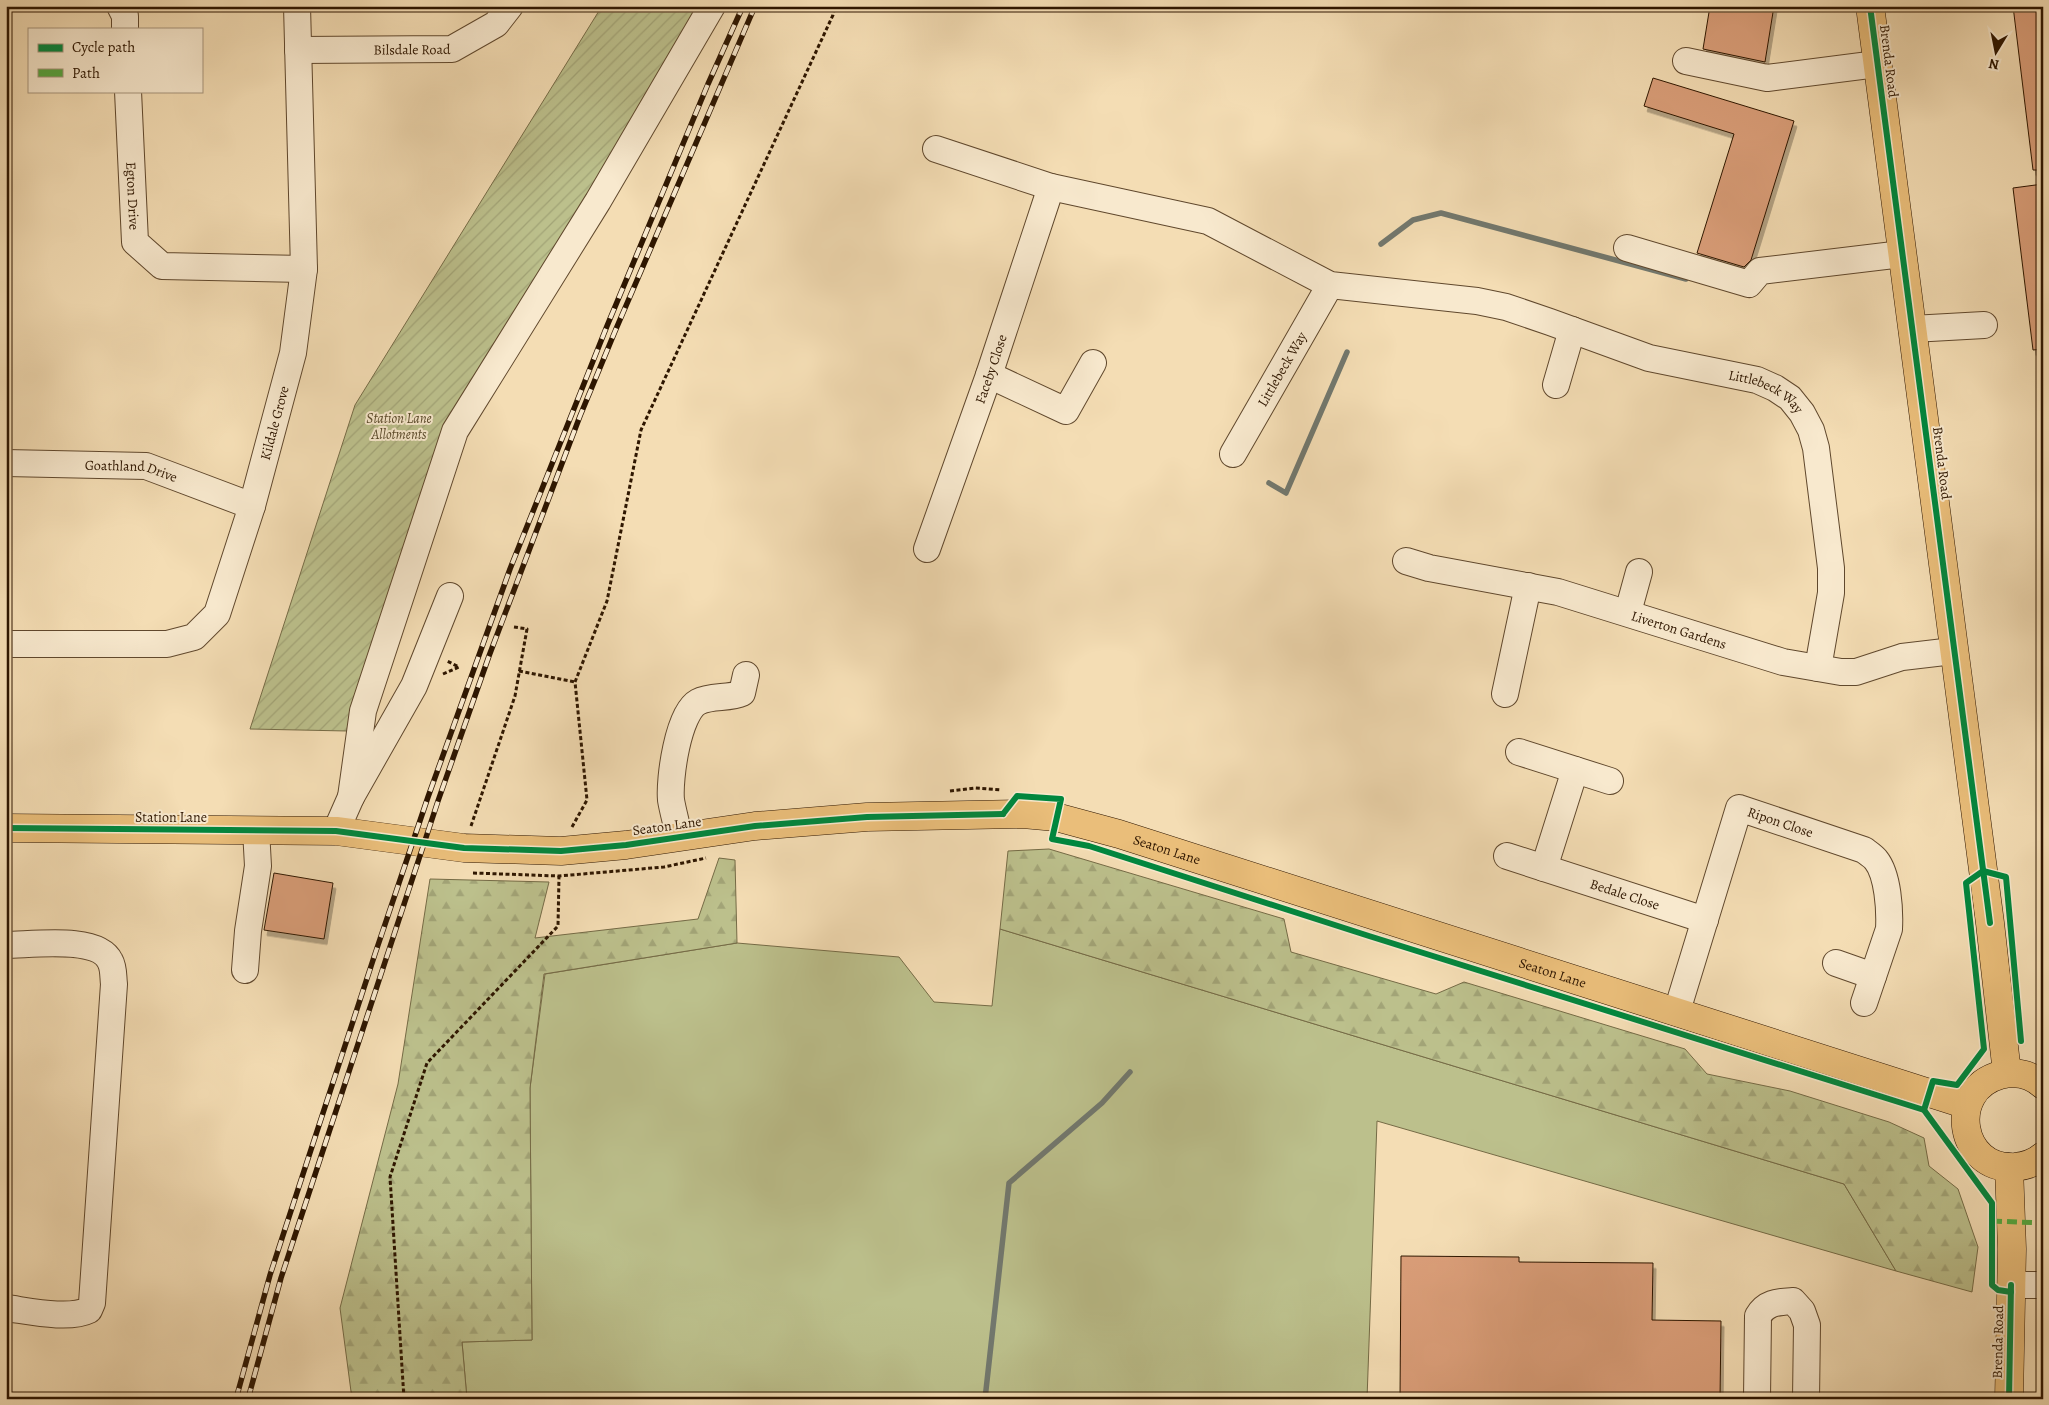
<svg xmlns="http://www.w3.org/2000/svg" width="2049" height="1405" viewBox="0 0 2049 1405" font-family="Alegreya,serif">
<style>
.grass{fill:#bcc08c;stroke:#756b46}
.forest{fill:url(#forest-firs);stroke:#756b46}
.garden{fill:url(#garden-furrows);stroke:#756b46}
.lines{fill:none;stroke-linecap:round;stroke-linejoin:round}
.stream{stroke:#72786e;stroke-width:5.5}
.building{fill:#da9e79;stroke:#2e1600;filter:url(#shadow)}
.minor-casing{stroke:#60482d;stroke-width:28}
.major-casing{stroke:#2e1600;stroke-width:29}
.path{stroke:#2e1600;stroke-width:3;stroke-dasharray:4 2.5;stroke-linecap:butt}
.minor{stroke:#f8e9ce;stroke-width:26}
.major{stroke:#eabe7a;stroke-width:28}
.rail-casing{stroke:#2e1600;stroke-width:5.5}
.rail{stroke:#f8e9ce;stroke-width:4;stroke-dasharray:11;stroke-linecap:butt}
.quiet{stroke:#54a940;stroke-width:5;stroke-dasharray:10 5;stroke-linecap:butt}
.cycleway-casing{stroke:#f8e9ce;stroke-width:9}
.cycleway{stroke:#00873e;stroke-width:6}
.labels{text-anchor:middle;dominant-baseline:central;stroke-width:4;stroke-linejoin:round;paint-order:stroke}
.street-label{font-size:14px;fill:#2e1600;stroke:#f8e9ce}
.park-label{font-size:14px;font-style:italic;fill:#59492a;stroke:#f8e9ce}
</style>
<defs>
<pattern id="forest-firs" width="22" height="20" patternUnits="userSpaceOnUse" patternTransform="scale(1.25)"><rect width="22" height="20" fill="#bcc08c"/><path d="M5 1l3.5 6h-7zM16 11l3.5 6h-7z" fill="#a2a477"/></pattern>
<pattern id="garden-furrows" width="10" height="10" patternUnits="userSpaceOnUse" patternTransform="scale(1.25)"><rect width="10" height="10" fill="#bcc08c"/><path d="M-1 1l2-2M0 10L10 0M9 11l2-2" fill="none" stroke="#a2a477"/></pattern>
<filter id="shadow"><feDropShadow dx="3" dy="5.5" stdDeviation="0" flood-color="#0004"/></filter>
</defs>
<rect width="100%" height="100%" fill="#f4ddb4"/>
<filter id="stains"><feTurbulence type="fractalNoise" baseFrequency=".004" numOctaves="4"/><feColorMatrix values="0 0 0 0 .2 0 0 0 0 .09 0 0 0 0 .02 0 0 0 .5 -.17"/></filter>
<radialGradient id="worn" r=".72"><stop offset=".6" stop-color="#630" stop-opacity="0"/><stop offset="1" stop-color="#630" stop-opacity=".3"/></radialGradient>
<path class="grass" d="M1000 929 1844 1184 1896 1271 1377 1121 1367 1399H467L462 1342 532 1340 530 1088 545 974 737 943 899 957 934 1002 992 1006Z"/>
<g class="forest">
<path d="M1049 849 1284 919 1291 952 1436 994 1464 982 1685 1049 1707 1074 1790 1091 1889 1122 1924 1138 1929 1166 1958 1189 1978 1247 1972 1292 1896 1271 1844 1184 1000 929 1008 851Z"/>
<path d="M719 858 735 860 737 943 544 974 530 1088 532 1340 462 1342 467 1399H352L340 1308 398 1084 430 879 549 882 535 938 698 919Z"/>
</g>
<path class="garden" d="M602 6H707L450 425 347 731 250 729 355 405Z"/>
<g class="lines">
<g class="stream">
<path d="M1381 244 1413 220 1441 213 1686 279"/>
<path d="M1269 483 1286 493 1347 352"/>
<path d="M985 1399 1009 1183 1102 1103 1130 1072"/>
</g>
</g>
<g class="building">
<path d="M1710 6H1774L1765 62 1703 49Z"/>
<path d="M2013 6H2043V170H2033Z"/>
<path d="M1653 78 1794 121 1751 260 1744 267 1697 253 1734 134 1644 106Z"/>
<path d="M2043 184V349L2033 350 2013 188Z"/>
<path d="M274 873 333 883 324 939 264 930Z"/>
<path d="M1401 1256 1519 1257V1262L1653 1263 1652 1320 1721 1321 1720 1399H1400Z"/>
</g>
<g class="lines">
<g class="minor-casing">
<g id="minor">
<path d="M120 6 125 16V29"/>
<path id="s1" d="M298 50 452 49 496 24 510 6"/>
<path d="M1686 61 1767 78 1877 64"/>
<path id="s2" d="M128 91 135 242 162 266 304 269"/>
<path id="s3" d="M936 149 1051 187 1208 221 1330 285 1477 301 1506 307 1550 322 1649 358 1757 380 1775 388 1790 398 1802 413 1811 430 1816 448 1831 568V593L1818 668"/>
<path d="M1627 248 1749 284 1760 271 1902 254"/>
<path d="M1912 329 1984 325"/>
<path d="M989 375 1066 411 1093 363"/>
<path d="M1556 385 1572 330"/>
<path id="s4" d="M1233 454 1330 285"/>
<path id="s5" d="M6 463 146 466 252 506"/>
<path id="s6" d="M927 549 989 375 1051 187"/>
<path id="s7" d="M1406 561 1429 568 1558 592 1783 662 1841 672H1856L1902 657 1953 651"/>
<path d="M1628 612 1639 572"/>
<path id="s8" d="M6 644H167L194 637 217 614 252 506 293 353 304 269 297 6"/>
<path d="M1505 694 1528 586"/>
<path d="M1519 752 1610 781"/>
<path d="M351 797 363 711 455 431 598 201 712 6"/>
<path d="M336 831 351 797 414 686 450 596"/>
<path d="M679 837C677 825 673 812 671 800 669 779 678 713 698 702 711 695 729 699 742 693L746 675"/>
<path id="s9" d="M1507 856 1705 920"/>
<path d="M1544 868 1575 770"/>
<path d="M6 945C31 945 98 935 110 961 114 968 113 977 114 984L92 1303 89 1310C69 1320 29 1311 6 1308"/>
<path d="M1836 963 1873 976"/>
<path d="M245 970 248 931 258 866 256 830"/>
<path id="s10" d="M1677 1011 1739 808 1864 850C1868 853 1873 856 1876 860 1888 875 1890 910 1889 929L1864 1003"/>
<path d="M2011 1285H2043"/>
<path d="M1757 1399 1758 1316C1766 1302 1778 1302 1793 1301L1802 1311 1807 1325 1806 1399"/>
</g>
</g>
<g class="major-casing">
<g id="major">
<path d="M1870 6 1990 923 2007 1073"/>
<path id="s11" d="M6 828 336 831 464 848 561 851 626 845 755 826 867 817 1023 814 1056 817 1119 834 1967 1105"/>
<path d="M2043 1085C2031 1074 2015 1071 2000 1075 1946 1090 1959 1171 2015 1167 2025 1166 2035 1163 2043 1156"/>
<path d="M2009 1167 2012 1249 2009 1399"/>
</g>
</g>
<g class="path">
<path d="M519 671 575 682"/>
<path d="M443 674 459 667 447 661"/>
<path d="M950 791 975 788 1001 790"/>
<path d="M471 826 515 696 527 629 514 627"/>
<path d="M572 827 587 800 575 682 607 601 641 430 833 15 835 6"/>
<path d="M473 873 559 876 664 867 706 858"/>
<path d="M404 1399 390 1177 427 1063 558 926 559 876"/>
</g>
<use href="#minor" class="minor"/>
<use href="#major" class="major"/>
<g class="rail-casing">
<g id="rail">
<path d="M236 1399 270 1275 375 954 428 797 510 569 607 326 708 84 743 6"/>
<path d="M248 1399 281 1278 438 801 489 656 580 416 616 329 755 6"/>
</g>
</g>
<use href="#rail" class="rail"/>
<path class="quiet" d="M1992 1221 2043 1223"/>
<g class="cycleway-casing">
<g id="cycleway">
<path d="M1870 6 1990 923"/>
<path d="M1003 814 1017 796 1061 799 1052 839 1089 846 1369 936 1924 1110 1992 1203V1285L1998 1290 2011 1292"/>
<path d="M6 828 336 831 464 848 561 851 626 845 755 826 867 817 1003 814"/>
<path d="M1924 1110 1933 1081 1957 1085 1984 1049 1966 883 1983 871 2006 877 2021 1041"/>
<path d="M2009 1399 2011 1285"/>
</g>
</g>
<use href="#cycleway" class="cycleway"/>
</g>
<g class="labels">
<g class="street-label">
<text stroke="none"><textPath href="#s1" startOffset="114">Bilsdale Road</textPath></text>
<text transform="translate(1889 61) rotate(83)">Brenda Road</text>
<text stroke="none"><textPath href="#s2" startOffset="105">Egton Drive</textPath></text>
<text stroke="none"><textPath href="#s6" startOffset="191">Faceby Close</textPath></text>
<text stroke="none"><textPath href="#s4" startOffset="98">Littlebeck Way</textPath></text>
<text stroke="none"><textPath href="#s3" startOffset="872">Littlebeck Way</textPath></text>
<text stroke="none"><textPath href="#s8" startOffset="421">Kildale Grove</textPath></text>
<text transform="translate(1942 463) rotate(83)">Brenda Road</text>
<text stroke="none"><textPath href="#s5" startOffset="126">Goathland Drive</textPath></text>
<text stroke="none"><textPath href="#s7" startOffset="282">Liverton Gardens</textPath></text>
<text x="171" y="817">Station Lane</text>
<text stroke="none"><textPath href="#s10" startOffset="256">Ripon Close</textPath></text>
<text transform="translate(667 826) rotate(-8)">Seaton Lane</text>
<text stroke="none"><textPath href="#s11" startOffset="1169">Seaton Lane</textPath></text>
<text stroke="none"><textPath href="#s9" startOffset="124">Bedale Close</textPath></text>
<text stroke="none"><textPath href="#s11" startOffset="1574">Seaton Lane</textPath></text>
<text transform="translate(1998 1342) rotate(-89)">Brenda Road</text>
</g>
<g class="park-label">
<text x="399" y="418">Station Lane<tspan x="399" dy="16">Allotments</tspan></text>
</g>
</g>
<rect width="2049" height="1405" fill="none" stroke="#f4ddb4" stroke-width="25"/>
<rect x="8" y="8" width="2034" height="1390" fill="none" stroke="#2e1600" stroke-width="2.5"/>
<rect x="12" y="12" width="2024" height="1380" fill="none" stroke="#2e1600"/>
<rect x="28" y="28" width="175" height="65" fill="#f8e9ce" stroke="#a7957c"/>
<rect x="38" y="44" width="25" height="8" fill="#00873e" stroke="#a7957c"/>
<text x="72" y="52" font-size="15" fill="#2e1600">Cycle path</text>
<rect x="38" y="69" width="25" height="8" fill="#54a940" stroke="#a7957c"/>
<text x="72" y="78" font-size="15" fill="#2e1600">Path</text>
<g transform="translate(1996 52) rotate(190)" stroke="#f8e9ce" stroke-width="4" paint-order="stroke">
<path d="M0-4L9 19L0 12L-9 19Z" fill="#2e1600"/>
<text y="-8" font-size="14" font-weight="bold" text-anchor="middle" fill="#2e1600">N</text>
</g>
<rect width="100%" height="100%" filter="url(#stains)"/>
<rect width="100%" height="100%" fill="url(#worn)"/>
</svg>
